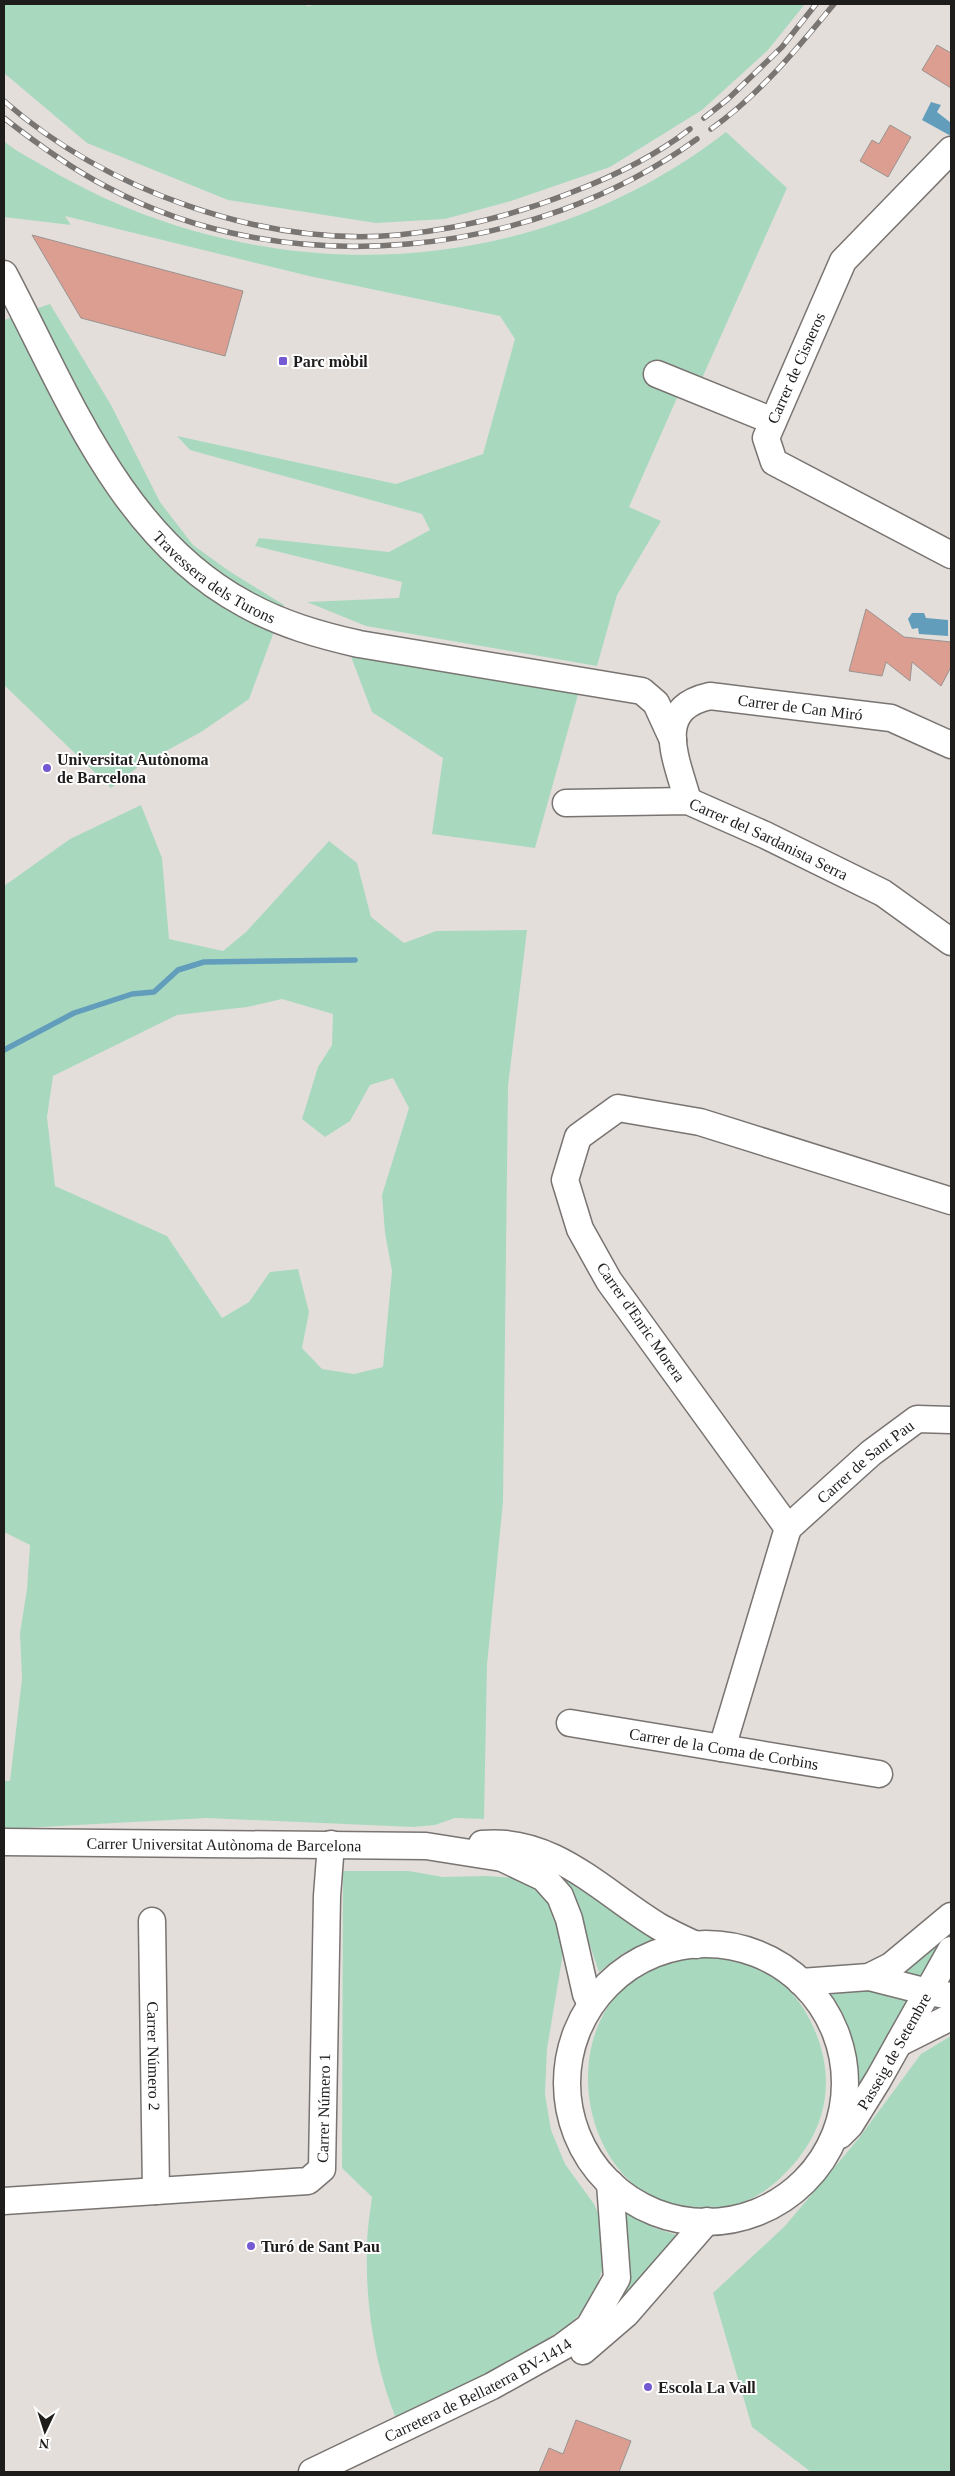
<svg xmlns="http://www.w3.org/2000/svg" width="955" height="2476" viewBox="0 0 955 2476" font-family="'Times New Roman',serif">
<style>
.green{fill:#a8d9bf;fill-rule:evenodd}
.water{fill:#629dbb}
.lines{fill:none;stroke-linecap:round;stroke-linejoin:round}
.stream{stroke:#629dbb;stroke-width:5.5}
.building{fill:#db9e90;stroke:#999391}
.minor-casing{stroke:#797471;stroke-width:29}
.minor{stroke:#fff;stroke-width:26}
.rail-casing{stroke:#797573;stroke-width:5.5}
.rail{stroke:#fff;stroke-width:4;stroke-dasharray:11;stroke-linecap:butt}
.poi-dot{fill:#7559d3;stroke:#fff;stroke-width:2}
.labels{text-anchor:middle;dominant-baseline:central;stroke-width:4;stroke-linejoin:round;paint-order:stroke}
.poi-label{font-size:16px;font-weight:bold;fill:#1f1d1c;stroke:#fff;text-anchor:start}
.street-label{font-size:16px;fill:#1f1d1c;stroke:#fff}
</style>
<rect width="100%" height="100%" fill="#e4dedb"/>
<g class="green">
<path d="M4 4H301L309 6 315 4H805L768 50 702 110 610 167 511 201 445 219 376 223 228 200 87 143 4 73Z"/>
<path d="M726 132 787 188 699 385 684 382 629 507 661 521 617 595 597 666 366 626 307 602 399 598 402 582 255 546 259 538 389 552 430 530 422 514 190 450 177 436 396 484 483 454 515 339 500 316 309 276 65 216 71 225 4 217V141C14 150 28 157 40 164 69 181 98 196 130 209 330 289 554 265 726 132Z"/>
<path d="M50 304 111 405 160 502 193 545 229 571 284 605 249 699 201 732 142 764 111 788 4 685V320Z"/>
<path d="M350 654 579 691 535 848 432 834 443 758 372 712Z"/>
<path d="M141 805 162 858 169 939 223 951 246 932 329 841 357 863 371 917 404 943 436 931 527 930 508 1086 503 1502 487 1665 484 1819 455 1818 435 1825 413 1827 207 1818 4 1829V1781H10L22 1679 20 1633 27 1589 30 1545 4 1532V886L70 839ZM282 999 333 1014 332 1045 318 1067 302 1119 325 1137 350 1121 370 1085 393 1078 409 1108 382 1195 385 1233 392 1271 383 1367 354 1374 322 1369 302 1348 309 1312 298 1269 270 1272 249 1302 222 1318 167 1236 55 1186 47 1117 53 1076 177 1015 247 1007Z"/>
<path d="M343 1871H409L443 1877 486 1876 520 1878 540 1892 554 1909 562 1932V1959L547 2049 545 2094 551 2130 565 2164 594 2204 606 2232 602 2270 592 2302 570 2324 480 2382 397 2421C375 2368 365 2304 367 2247 367 2230 370 2213 372 2197L342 2168Z"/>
<path d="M556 1871 656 1937 655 1939 622 1954 599 1972 582 1922Z"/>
<path d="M949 1933 923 1982 903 1978V1970L933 1949Z"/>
<path d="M702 1956C723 1958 744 1960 762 1970 783 1980 800 2000 810 2020 840 2079 827 2137 777 2181 754 2202 723 2212 691 2209 588 2198 554 2050 627 1984 648 1966 675 1959 702 1956Z"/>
<path d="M866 1987 912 1994 854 2102C853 2060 848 2033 829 1995Z"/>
<path d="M951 2036V2472H811L752 2427 713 2293 785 2226 859 2138 921 2054Z"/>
<path d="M621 2209 655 2228 680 2236 610 2315C631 2269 634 2259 621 2209Z"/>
</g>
<g class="water">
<path d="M931 102 941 105 937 112 951 123V136L922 120Z"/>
<path d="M912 613H924L926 618 948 620V636L919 634 918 628 912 629 908 619Z"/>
</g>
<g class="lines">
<path class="stream" d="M4 1050 74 1013 132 994 154 992 178 970 204 962 355 960"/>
</g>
<g class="building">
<path d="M937 45 951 53V88L922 70Z"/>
<path d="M890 125 911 137 888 177 860 161 872 140 879 144Z"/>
<path d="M32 235 243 291 225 356 81 318Z"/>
<path d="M866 609 904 637 951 642V667L941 686 912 662 910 681 886 662 882 676 849 671Z"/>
<path d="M576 2420 631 2441 619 2472H539L549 2448 563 2454Z"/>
</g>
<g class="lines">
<g class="minor-casing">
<g id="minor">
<path d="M951 150 843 261 766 438 774 462 951 555"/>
<path id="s1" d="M4 274C67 393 120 537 245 604 281 624 319 635 359 644L642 691 656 703 673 740"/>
<path d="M657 374 773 421"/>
<path id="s2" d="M688 801C677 760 651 709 710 696L891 718 951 745"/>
<path id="s3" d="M566 803 688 801 765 835 883 893 951 942"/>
<path d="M788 1528 609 1281 580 1229 565 1180 578 1137 618 1108 700 1122 951 1201"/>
<path id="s4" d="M788 1528 871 1453 917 1419 951 1420"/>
<path id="s5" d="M570 1723 879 1774"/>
<path d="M722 1748 788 1528"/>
<path id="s6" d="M4 1842 426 1846 502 1858 544 1878 560 1896 569 1919 586 1994 591 2004"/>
<path d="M482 1844C553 1837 602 1892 658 1926 670 1933 683 1939 696 1945"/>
<path id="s7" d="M152 1921 156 2191"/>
<circle cx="706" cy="2083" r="139"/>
<path d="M869 1977 928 1992 951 1996"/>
<path d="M801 1982 869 1977 891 1966 951 1916"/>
<path d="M899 2043 951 2017"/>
<path id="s8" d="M840 2135 850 2125 878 2080 951 1950"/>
<path id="s9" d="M4 2201 308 2181 322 2169 327 1896 331 1844"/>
<path d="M583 2351 626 2314 707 2221"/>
<path id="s10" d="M312 2472 492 2386 562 2347 589 2327 617 2278 610 2183"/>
</g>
</g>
<use href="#minor" class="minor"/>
<g class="rail-casing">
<g id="rail">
<path d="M4 101C106 190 262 247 398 235 458 229 515 215 570 193 612 177 654 157 690 129"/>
<path d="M4 118C36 143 70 168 107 187 287 284 533 258 697 139"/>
<path d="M704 118 728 99 782 47 816 4"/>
<path d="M711 129C759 95 797 49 834 4"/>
</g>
</g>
<use href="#rail" class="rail"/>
</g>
<g class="poi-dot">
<rect x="278" y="356" width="10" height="10" rx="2.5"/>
<circle cx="47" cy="768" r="5"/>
<circle cx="251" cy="2246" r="5"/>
<circle cx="648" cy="2387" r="5"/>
</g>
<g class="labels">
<g class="poi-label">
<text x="293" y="361">Parc mòbil</text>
<text x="57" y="759">Universitat Autònoma<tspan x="57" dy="18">de Barcelona</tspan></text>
<text x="261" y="2246">Turó de Sant Pau</text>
<text x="658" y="2387">Escola La Vall</text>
</g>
<g class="street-label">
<text transform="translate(796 368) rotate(-66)">Carrer de Cisneros</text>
<text stroke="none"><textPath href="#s1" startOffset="375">Travessera dels Turons</textPath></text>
<text stroke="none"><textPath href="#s2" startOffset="218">Carrer de Can Miró</textPath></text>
<text stroke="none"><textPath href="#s3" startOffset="211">Carrer del Sardanista Serra</textPath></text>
<text transform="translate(641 1322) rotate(55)">Carrer d'Enric Morera</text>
<text stroke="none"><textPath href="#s4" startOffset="102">Carrer de Sant Pau</textPath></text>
<text stroke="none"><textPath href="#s5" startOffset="156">Carrer de la Coma de Corbins</textPath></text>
<text stroke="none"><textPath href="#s6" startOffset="220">Carrer Universitat Autònoma de Barcelona</textPath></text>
<text stroke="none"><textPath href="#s8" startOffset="100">Passeig de Setembre</textPath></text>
<text stroke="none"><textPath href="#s7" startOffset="135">Carrer Número 2</textPath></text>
<text stroke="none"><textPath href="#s9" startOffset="384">Carrer Número 1</textPath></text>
<text stroke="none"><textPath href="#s10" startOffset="185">Carretera de Bellaterra BV-1414</textPath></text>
</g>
</g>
<rect width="955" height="2476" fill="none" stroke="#1f1d1c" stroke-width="10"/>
<g transform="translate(45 2431) rotate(184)" stroke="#ffffff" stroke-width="4" paint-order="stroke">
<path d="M0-4L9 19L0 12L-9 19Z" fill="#1f1d1c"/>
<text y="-8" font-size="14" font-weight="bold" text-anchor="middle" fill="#1f1d1c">N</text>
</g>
</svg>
